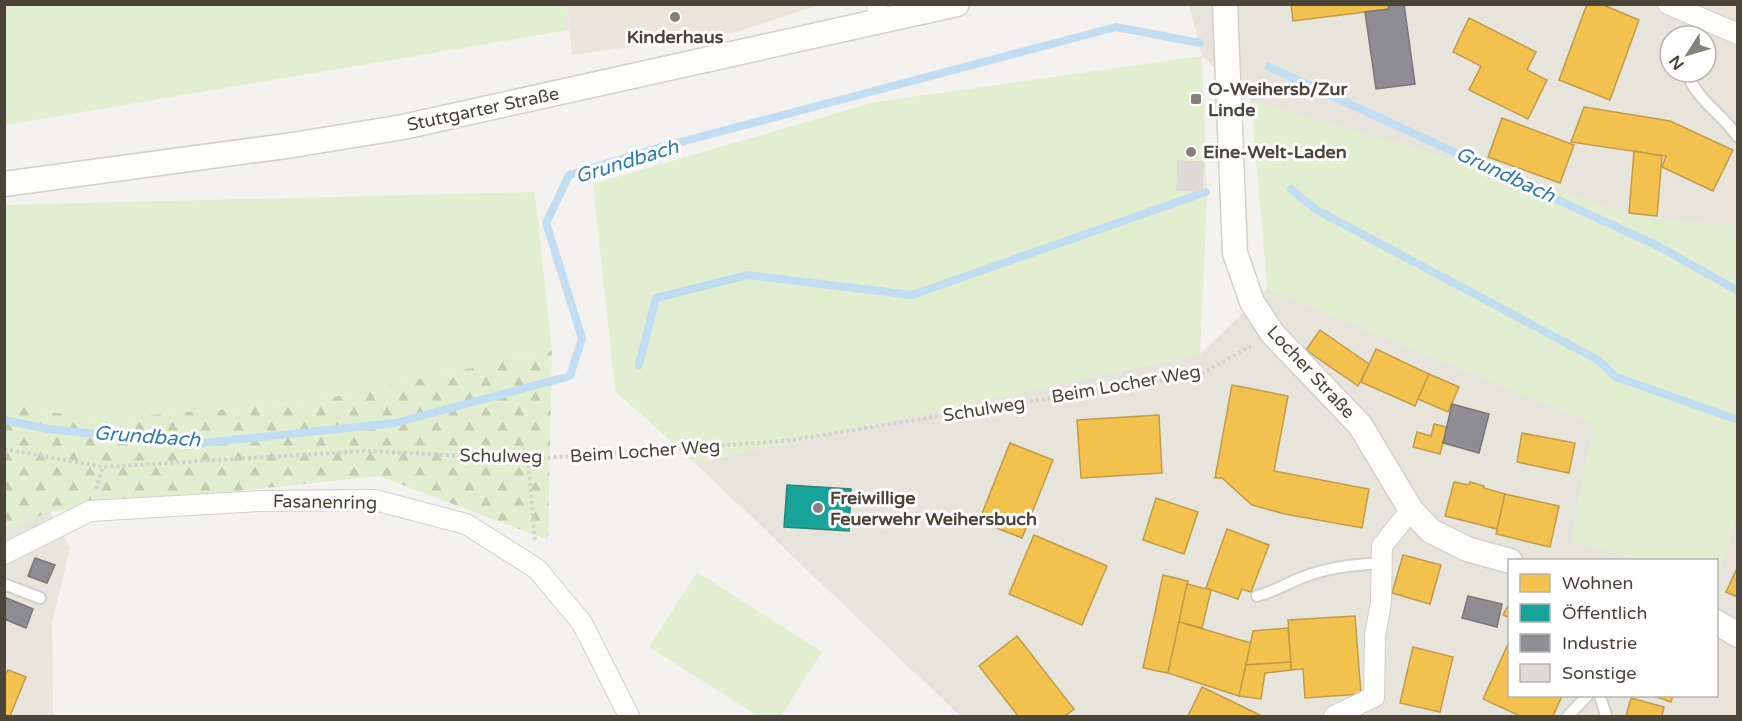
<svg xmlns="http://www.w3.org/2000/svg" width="1742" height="721" viewBox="0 0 1742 721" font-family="'Varela Round',sans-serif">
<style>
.residential{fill:#e7e4dc;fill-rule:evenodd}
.education{fill:#eae5da}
.grass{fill:#e1eecf}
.forest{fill:url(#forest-firs)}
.homes{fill:#f2c14e;stroke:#c09c48;stroke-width:1.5}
.public{fill:#17a398;stroke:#27867c;stroke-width:1.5}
.industry{fill:#8d8d92;stroke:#797777;stroke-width:1.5}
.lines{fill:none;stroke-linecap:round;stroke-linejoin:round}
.stream{stroke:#c0ddf1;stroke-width:8}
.building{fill:#dedbd6;stroke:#dcd9d4;stroke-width:1.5}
.service-casing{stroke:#d2d0cb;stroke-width:14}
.minor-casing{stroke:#d2d0cb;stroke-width:22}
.tertiary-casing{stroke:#d2d0cb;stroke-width:27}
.path{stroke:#d3d2cc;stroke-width:4;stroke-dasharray:3 3;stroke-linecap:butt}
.service{stroke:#fdfdfc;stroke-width:10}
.minor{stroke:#fdfdfc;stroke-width:20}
.tertiary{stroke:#fdfdfc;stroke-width:24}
.poi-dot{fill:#868178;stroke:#fff;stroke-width:2}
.labels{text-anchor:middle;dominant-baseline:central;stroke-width:6;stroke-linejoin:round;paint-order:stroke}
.poi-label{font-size:18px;font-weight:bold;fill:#4b4439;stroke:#fff;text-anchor:start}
.street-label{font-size:18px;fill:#4b4439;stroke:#fff}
.water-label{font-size:20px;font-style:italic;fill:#2e7ab2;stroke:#fff}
</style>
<defs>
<pattern id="forest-firs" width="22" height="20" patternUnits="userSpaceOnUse" patternTransform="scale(1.5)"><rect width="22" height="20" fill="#e1eecf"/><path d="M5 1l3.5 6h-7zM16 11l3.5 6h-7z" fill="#c3cdb2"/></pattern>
</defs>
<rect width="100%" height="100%" fill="#f4f2ee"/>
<g class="residential">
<path d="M1189 5H1737V225L1730 226 1644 217 1251 100 1202 56ZM1670 36H1706V72H1670Z"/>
<path d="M1267 289 1594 424 1571 541 1641 560H1510V696H1716L1717 582 1737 513V716H960L695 463 1200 354Z"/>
<path d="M50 511 70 548 52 622 53 716H5L4 532Z"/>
</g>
<path class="education" d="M567 5V4L819 5 737 32 572 55Z"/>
<g class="grass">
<path d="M5 4H567L569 30 5 125Z"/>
<path d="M1202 56 1207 198 1200 354 695 463 615 391 593 184 875 102Z"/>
<path d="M1251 100 1644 217 1730 226 1737 225V513L1717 582 1716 560H1641L1571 541 1594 424 1267 289Z"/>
<path d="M535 192 552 351 305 403 87 420 5 401V205Z"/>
<path d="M697 572 822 652 781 716H758L649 647Z"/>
</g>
<path class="forest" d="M552 351 548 540 379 476 50 511 5 532V401L87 420 305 403Z"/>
<g class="homes">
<path d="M1291 4H1388L1389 9 1293 21Z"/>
<path d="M1587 4H1601L1639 20 1610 100 1559 80Z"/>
<path d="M1469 18 1536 52 1527 70 1547 80 1528 119 1469 90 1481 66 1453 52Z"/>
<path d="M1584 107 1670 121 1733 150 1713 191 1662 167 1666 156 1571 142Z"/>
<path d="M1502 118 1574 145 1560 183 1488 157Z"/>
<path d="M1634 151 1662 156 1657 216 1629 213Z"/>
<path d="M1320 330 1369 364 1358 386 1306 350Z"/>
<path d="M1376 349 1429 374 1415 406 1361 382Z"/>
<path d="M1429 374 1459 387 1448 412 1418 399Z"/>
<path d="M1232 385 1288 396 1274 471 1369 489 1362 528 1285 514 1252 505 1222 478H1215Z"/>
<path d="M1159 415 1162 473 1081 478 1077 420Z"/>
<path d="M1434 424 1447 427 1440 454 1413 447 1417 432 1431 436Z"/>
<path d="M1522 433 1575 443 1569 473 1517 462Z"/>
<path d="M1010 443 1053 460 1022 538 979 521Z"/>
<path d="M1454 482 1469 485 1470 482 1484 486V488L1505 494 1497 529 1445 516Z"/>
<path d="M1505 494 1559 506 1550 547 1496 534Z"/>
<path d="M1156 498 1198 512 1184 554 1143 540Z"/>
<path d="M1227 529 1269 545 1251 592 1242 589 1238 599 1206 588Z"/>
<path d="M1034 535 1107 566 1082 625 1009 594Z"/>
<path d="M1403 555 1441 565 1430 604 1392 593Z"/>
<path d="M1738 566V597L1726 592Z"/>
<path d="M1163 575 1188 581 1168 673 1143 668Z"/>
<path d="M1187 584 1211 590 1202 628 1179 622Z"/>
<path d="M1510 602V618L1503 615Z"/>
<path d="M1355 616 1361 694 1305 698 1303 669 1291 670 1288 620Z"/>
<path d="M1179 622 1251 643 1239 696 1168 673Z"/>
<path d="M1288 628 1291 662 1246 665 1253 631Z"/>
<path d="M1017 636 1074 709 1065 716H1018L979 666Z"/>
<path d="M1509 642 1510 696H1562L1553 716H1520L1483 699Z"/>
<path d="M1413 647 1453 657 1440 712 1400 703Z"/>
<path d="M1291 662V670L1265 673 1261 699 1239 696 1246 665Z"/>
<path d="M8 670 26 677 10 716H4V677Z"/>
<path d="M1202 687 1262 716H1188Z"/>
<path d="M1654 696H1673L1671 702Z"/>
<path d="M1631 698 1664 707 1662 716H1626Z"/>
</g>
<path class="public" d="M787 485 851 489 849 531 784 527Z"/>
<g class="industry">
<path d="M1388 4H1404L1415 84 1376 89 1365 12 1389 9Z"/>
<path d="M1452 404 1489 414 1479 453 1443 443Z"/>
<path d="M35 558 55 565 47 583 28 576Z"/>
<path d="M1468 596 1502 604 1497 627 1462 618Z"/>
<path d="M4 597 33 609 26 628 4 619Z"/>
</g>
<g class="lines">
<g class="stream">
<path d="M1269 67 1658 246 1738 291"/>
<path d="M1291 189 1315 209 1598 360 1616 377 1738 420"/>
<path d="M639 365 656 298 748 275 912 295 1206 192"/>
<path d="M4 420 48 429 193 444 395 423 570 376 582 338 546 223 569 175 658 148 1116 27 1200 43"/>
</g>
</g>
<path class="building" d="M1178 161 1203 162 1202 191 1177 190Z"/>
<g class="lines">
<g class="service-casing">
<g id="service">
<path d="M1692 36 1704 18"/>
<path d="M1686 72C1700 104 1720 111 1738 137"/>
<path d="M4 584 40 598"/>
<path d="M1257 596C1273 592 1286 584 1301 578 1327 567 1354 565 1381 563"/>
<path d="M1600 696 1606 716"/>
<path d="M1568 716 1587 696"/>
</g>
</g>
<g class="minor-casing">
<g id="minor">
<path d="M877 4 879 21"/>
<path d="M1668 4 1738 34"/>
<path d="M4 554 90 511 259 501 375 500 466 524 537 569 582 623 629 716"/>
<path d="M1334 716 1374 697 1375 636 1381 602 1382 546 1411 510"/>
</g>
</g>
<g class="tertiary-casing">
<g id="tertiary">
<path d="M1225 4 1235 253 1252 302 1272 333 1360 425 1411 510 1431 531 1467 549 1510 561"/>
<path d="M4 184 293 145 403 127 957 4"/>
<path d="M1716 622 1738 635"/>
</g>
</g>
<g class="path">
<path d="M4 449 103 467 366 451 528 459 785 441 1201 374 1251 346"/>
<path d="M528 459 535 541"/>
<path d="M96 489 103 467"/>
</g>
<use href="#service" class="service"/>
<use href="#minor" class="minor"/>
<use href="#tertiary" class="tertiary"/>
</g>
<g class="poi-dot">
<circle cx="675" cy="17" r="6"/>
<rect x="1190" y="93" width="12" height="12" rx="3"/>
<circle cx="1191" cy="152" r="6"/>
<circle cx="818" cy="508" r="6"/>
</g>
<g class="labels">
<g class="poi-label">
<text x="675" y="37" text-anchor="middle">Kinderhaus</text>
<text x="1208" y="89">O-Weihersb/Zur<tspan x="1208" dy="21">Linde</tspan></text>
<text x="1203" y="152">Eine-Welt-Laden</text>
<text x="830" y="498">Freiwillige<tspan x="830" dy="21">Feuerwehr Weihersbuch</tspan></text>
</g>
<g class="street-label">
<text transform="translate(483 109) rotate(-12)">Stuttgarter Straße</text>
<text transform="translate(1311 372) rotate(47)">Locher Straße</text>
<text transform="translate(1126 384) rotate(-10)">Beim Locher Weg</text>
<text transform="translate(984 409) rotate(-9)">Schulweg</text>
<text transform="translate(645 451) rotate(-4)">Beim Locher Weg</text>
<text transform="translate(501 456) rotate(1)">Schulweg</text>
<text transform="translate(325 502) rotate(1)">Fasanenring</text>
</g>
<g class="water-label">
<text transform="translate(627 162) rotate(-17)">Grundbach</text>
<text transform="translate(1505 175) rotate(25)">Grundbach</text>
<text transform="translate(147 437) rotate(4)">Grundbach</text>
</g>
</g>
<rect width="1742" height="721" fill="none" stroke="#4b4439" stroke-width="12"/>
<rect x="1508" y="559" width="210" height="138" fill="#ffffff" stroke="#b7b4b0" stroke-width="1.5"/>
<rect x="1520" y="574" width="30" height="18" fill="#f2c14e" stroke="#b7b4b0" stroke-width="1.5"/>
<text x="1562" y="589" font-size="18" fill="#4b4439">Wohnen</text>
<rect x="1520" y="604" width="30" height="18" fill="#17a398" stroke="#b7b4b0" stroke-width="1.5"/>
<text x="1562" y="619" font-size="18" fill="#4b4439">Öffentlich</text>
<rect x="1520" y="634" width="30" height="18" fill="#8d8d92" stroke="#b7b4b0" stroke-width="1.5"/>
<text x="1562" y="649" font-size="18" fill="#4b4439">Industrie</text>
<rect x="1520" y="664" width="30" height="18" fill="#dedbd6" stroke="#b7b4b0" stroke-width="1.5"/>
<text x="1562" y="679" font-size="18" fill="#4b4439">Sonstige</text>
<g transform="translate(1688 54) rotate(233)"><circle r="28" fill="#ffffff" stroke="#b7b4b0" stroke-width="1.5"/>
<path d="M0-4.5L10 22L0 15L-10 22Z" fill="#868178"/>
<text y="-9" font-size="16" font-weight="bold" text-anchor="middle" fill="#4b4439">N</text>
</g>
</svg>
